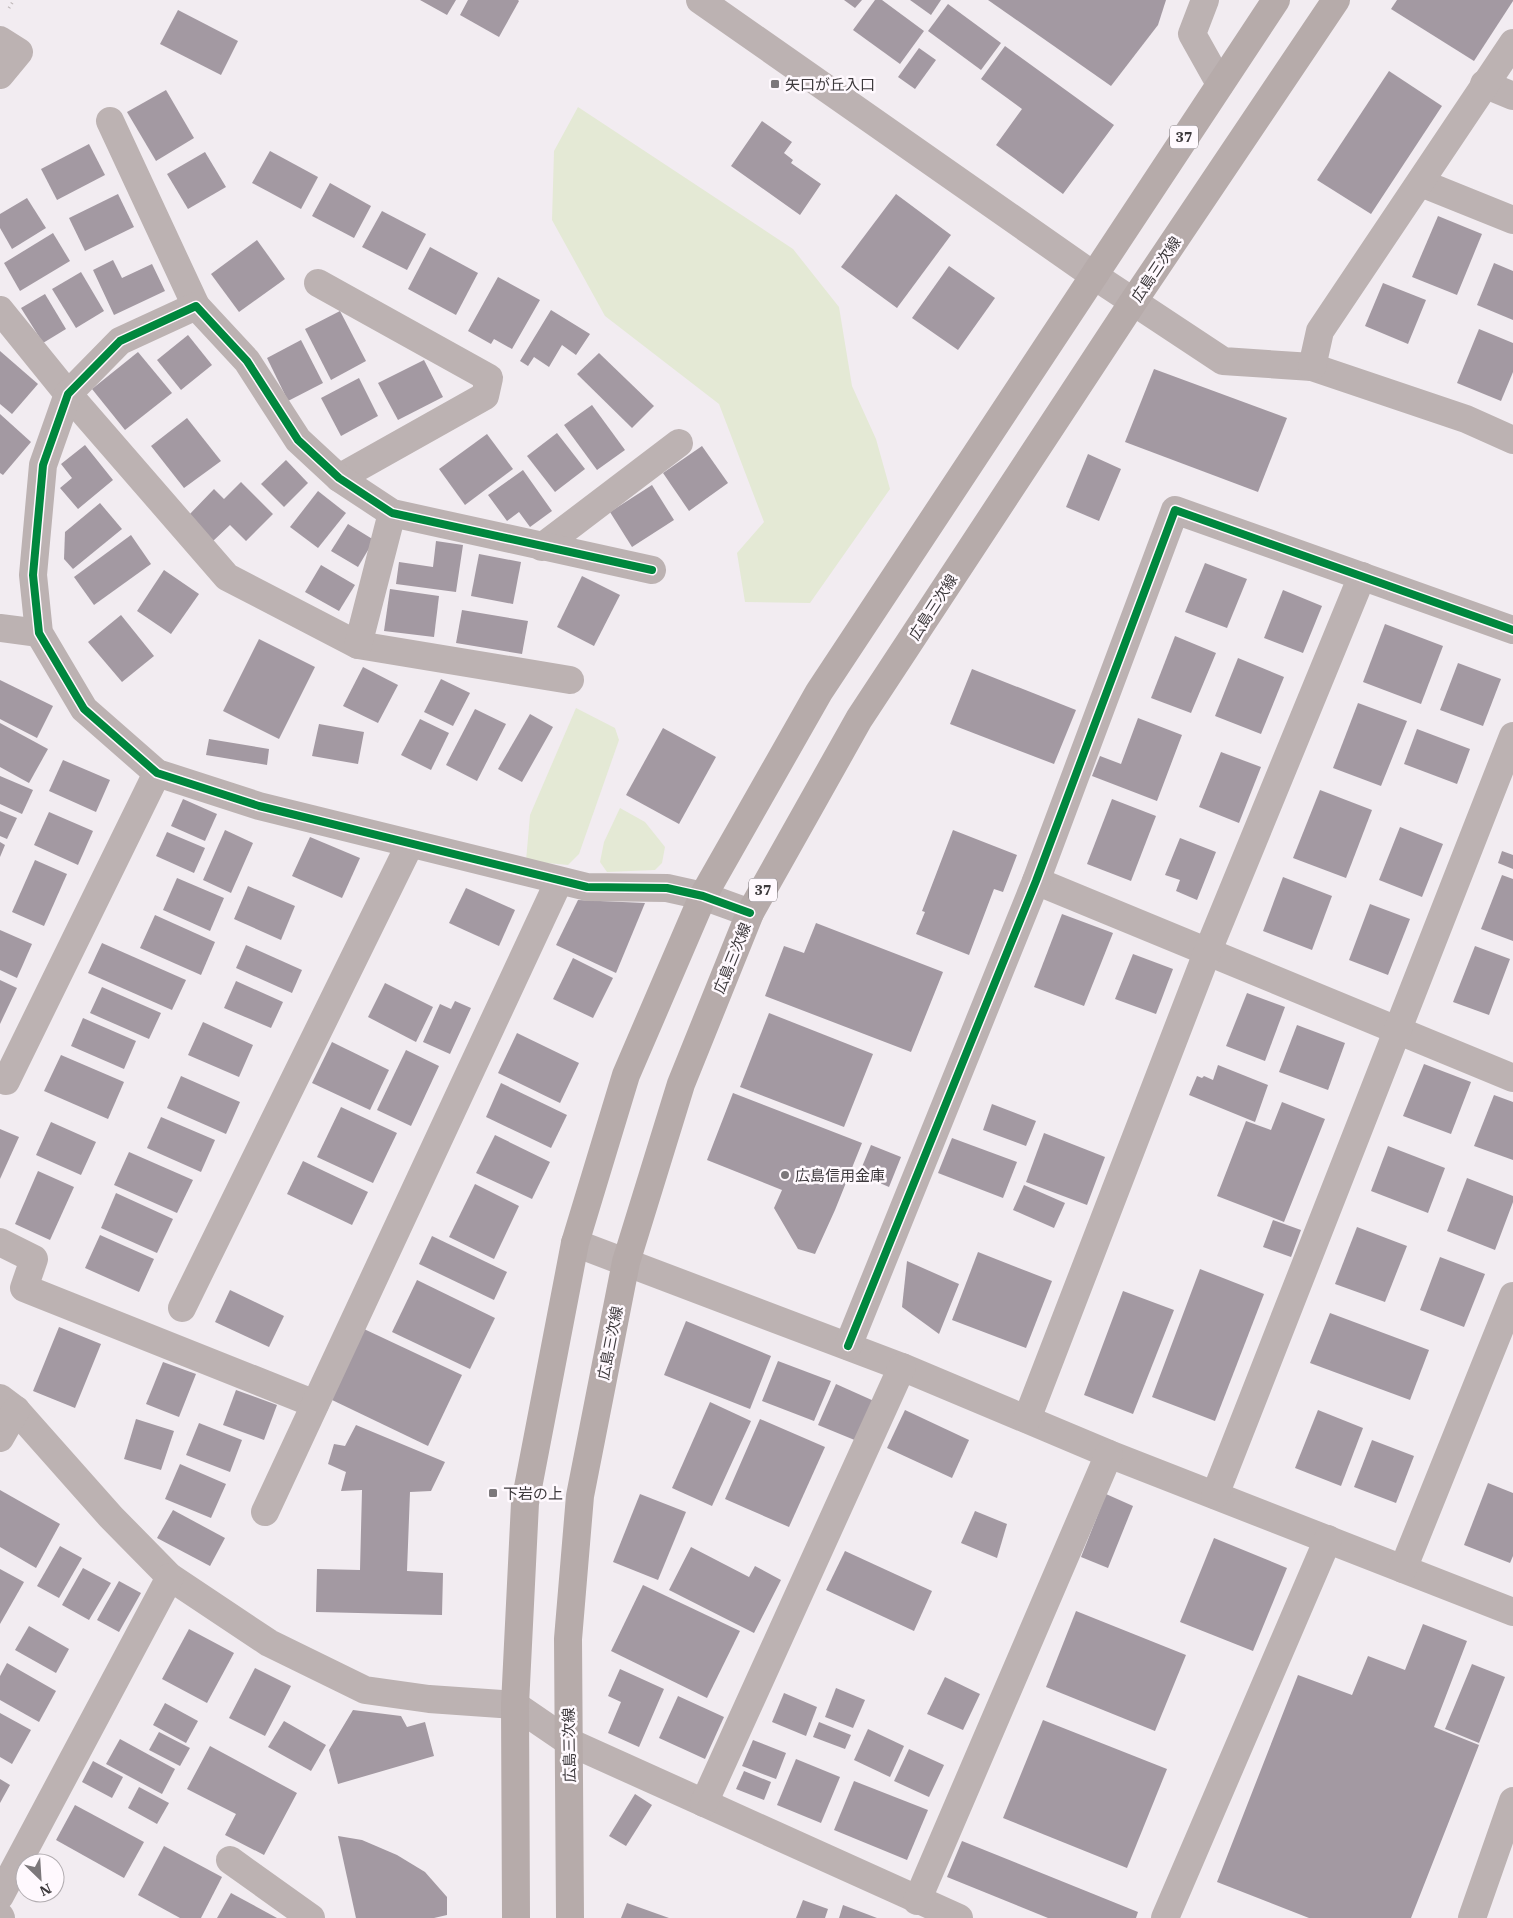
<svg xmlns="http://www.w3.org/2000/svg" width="1513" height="1918" viewBox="0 0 1513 1918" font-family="'IBM Plex Serif','Noto Sans JP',serif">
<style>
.green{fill:#e4e9d5}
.building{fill:#a399a2}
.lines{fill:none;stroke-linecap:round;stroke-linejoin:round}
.path{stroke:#bbb4b5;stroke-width:3;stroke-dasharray:1 4;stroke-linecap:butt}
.minor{stroke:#bcb2b2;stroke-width:28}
.major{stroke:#b6abaa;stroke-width:28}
.cycleway-casing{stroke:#fff9fe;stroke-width:11}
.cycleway{stroke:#00873e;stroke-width:8}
.poi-dot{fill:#7c787b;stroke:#fff9fe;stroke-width:2}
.labels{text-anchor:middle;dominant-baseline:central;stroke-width:5;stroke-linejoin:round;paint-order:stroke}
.shield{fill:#fff9fe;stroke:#777376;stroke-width:1}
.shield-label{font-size:14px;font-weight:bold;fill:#3d393c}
.poi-label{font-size:15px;fill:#3d393c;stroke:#fff9fe;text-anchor:start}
.street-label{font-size:15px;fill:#3d393c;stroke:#fff9fe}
</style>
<rect width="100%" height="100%" fill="#f2ecf1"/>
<g class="green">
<path d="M578 107 793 249 839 307 852 386 876 439 890 489 810 603 745 602 737 553 764 522 719 404 605 316 552 220 554 151Z"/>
<path d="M576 708 615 728 619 740 579 854 568 865 526 861 530 815Z"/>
<path d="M620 808 645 822 665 847 662 863 655 870 607 872 600 862 604 842Z"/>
</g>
<g class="building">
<path d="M420 0H456L447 15Z"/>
<path d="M468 0H518L519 1 499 37 460 15Z"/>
<path d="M844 0H862L855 8Z"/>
<path d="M875 0H882L924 31 900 64 853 30Z"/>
<path d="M910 0H941L931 15Z"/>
<path d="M988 0H1166L1158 25 1111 86Z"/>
<path d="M1397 0H1513V1L1474 61 1391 9Z"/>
<path d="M948 4 1001 43 981 70 928 31Z"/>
<path d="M178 10 238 41 221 75 160 44Z"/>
<path d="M1005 46 1114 125 1063 194 996 145 1022 109 981 79Z"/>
<path d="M919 48 936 60 915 89 898 77Z"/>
<path d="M1389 71 1442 106 1371 214 1317 180Z"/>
<path d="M166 90 194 138 156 161 127 112Z"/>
<path d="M762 121 792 142 784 153 793 160 791 163 821 184 800 215 731 166Z"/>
<path d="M89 144 105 175 57 200 41 169Z"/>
<path d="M270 151 318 177 301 209 252 183Z"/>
<path d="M205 152 226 187 188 209 167 174Z"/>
<path d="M330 183 371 206 354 238 312 216Z"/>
<path d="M118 194 134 227 85 251 69 218Z"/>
<path d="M896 194 951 235 897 308 841 267Z"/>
<path d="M27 198 46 228 12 249 0 228V214Z"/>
<path d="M382 211 426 234 407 270 362 247Z"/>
<path d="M1438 216 1482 234 1457 295 1412 277Z"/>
<path d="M53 233 70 261 20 291 4 263Z"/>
<path d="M257 240 285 279 239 312 211 274Z"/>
<path d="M430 247 478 273 456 315 408 289Z"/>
<path d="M113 260 122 278 152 264 165 291 114 315 93 270Z"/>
<path d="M1494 263 1513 271V320L1477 305Z"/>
<path d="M949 266 995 298 958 350 912 318Z"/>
<path d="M81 272 104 311 76 328 52 289Z"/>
<path d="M498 277 540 300 512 349 494 339 491 344 468 331Z"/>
<path d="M1383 283 1426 300 1408 344 1365 326Z"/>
<path d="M45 294 66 329 43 343 21 308Z"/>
<path d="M551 310 590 334 576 355 562 345 549 367 534 357 528 366 520 361Z"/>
<path d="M340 311 366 361 331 380 305 329Z"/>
<path d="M1479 329 1513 343V372L1501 401 1457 383Z"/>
<path d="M188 335 212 365 181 390 157 360Z"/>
<path d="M301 340 323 383 288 401 267 358Z"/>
<path d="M0 351 38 384 12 414 0 404Z"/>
<path d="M138 352 172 393 125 430 92 389Z"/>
<path d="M599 353 654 406 632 428 577 374Z"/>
<path d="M424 360 443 397 398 420 378 383Z"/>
<path d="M1154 369 1287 418 1258 492 1125 442Z"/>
<path d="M359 378 378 416 341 436 321 398Z"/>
<path d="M592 405 625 450 597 470 564 425Z"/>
<path d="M0 414 31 442 3 475 0 473Z"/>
<path d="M187 418 221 461 184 488 151 446Z"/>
<path d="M557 433 585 469 555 492 527 456Z"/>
<path d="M487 434 513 469 465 505 439 469Z"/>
<path d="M85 445 113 480 78 509 60 488 72 478 61 464Z"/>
<path d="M702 446 728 483 689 511 663 473Z"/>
<path d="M1088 454 1121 469 1099 521 1066 507Z"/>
<path d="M286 460 308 483 284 507 261 484Z"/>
<path d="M523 470 552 511 530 527 519 512 507 521 488 495Z"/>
<path d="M241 482 273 514 246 541 230 525 212 542 187 517 214 489 224 499Z"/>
<path d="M652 485 674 520 632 547 610 512Z"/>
<path d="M318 491 346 513 318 548 290 527Z"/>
<path d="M100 503 122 529 73 569 64 559 65 532Z"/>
<path d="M348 524 374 540 358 567 331 551Z"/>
<path d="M131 535 151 564 94 605 74 577Z"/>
<path d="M436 541 463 545 456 592 396 584 399 562 433 567Z"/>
<path d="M479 554 521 562 513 604 471 596Z"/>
<path d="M1205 563 1247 579 1227 628 1185 612Z"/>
<path d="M321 565 355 585 339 611 305 592Z"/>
<path d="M164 570 199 594 171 634 137 611Z"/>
<path d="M582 576 620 595 594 646 557 627Z"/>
<path d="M390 589 439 596 434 637 384 631Z"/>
<path d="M1283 590 1322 606 1303 653 1264 638Z"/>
<path d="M462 610 528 621 522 654 456 643Z"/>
<path d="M121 615 154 656 122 682 88 642Z"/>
<path d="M1385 624 1443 646 1421 704 1363 682Z"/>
<path d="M1175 636 1216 653 1191 713 1151 698Z"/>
<path d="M259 639 315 667 279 739 223 711Z"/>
<path d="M1238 658 1284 677 1261 734 1215 716Z"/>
<path d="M1458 663 1501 679 1483 726 1440 710Z"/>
<path d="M363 667 398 685 378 723 343 706Z"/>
<path d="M972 669 1076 710 1054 764 950 724Z"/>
<path d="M441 679 470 693 453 726 424 712Z"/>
<path d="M0 680 53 706 37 738 0 719Z"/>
<path d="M1358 703 1407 721 1381 786 1333 768Z"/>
<path d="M475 709 506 724 477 781 446 765Z"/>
<path d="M530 714 553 727 522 782 498 769Z"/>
<path d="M1138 718 1182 735 1157 801 1092 776 1100 756 1121 764Z"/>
<path d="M420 719 449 733 431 770 401 755Z"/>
<path d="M0 723 48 749 29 783 0 767Z"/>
<path d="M319 724 364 732 358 764 312 756Z"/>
<path d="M663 728 716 757 679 824 626 795Z"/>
<path d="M1417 729 1470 749 1457 784 1404 764Z"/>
<path d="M209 739 269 749 267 765 206 755Z"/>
<path d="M1221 752 1261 767 1239 823 1199 807Z"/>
<path d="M63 760 110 780 96 812 49 791Z"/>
<path d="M0 776 33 790 22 814 0 804Z"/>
<path d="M1320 790 1372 810 1346 878 1293 858Z"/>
<path d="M183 799 217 814 205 841 171 826Z"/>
<path d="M1112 799 1156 816 1131 881 1087 864Z"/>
<path d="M0 811 17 818 7 839 0 836Z"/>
<path d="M49 812 93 831 78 865 34 845Z"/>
<path d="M1400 827 1443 844 1422 897 1379 880Z"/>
<path d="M225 830 253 843 231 893 203 880Z"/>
<path d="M953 830 1017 855 1003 892 994 889 969 955 916 934 925 912 922 911Z"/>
<path d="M167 832 205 848 194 873 156 856Z"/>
<path d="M310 837 360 858 342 898 292 876Z"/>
<path d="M1180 838 1216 852 1197 900 1176 891 1180 880 1165 875Z"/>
<path d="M0 842 5 845 0 857Z"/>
<path d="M1502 851 1513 855V869L1498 863Z"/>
<path d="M35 860 67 874 44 926 12 912Z"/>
<path d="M1502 875 1513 879V941L1481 929Z"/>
<path d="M1283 877 1332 896 1312 950 1263 931Z"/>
<path d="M177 878 224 898 210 931 163 910Z"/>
<path d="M248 886 295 906 281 940 234 919Z"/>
<path d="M466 888 515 910 499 946 449 923Z"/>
<path d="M578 900 645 903 616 973 556 945Z"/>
<path d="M1370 904 1410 919 1388 975 1349 960Z"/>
<path d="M1062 914 1113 933 1084 1006 1034 987Z"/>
<path d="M155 915 215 942 201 975 140 948Z"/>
<path d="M816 923 943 972 911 1052 765 996 784 946 804 953Z"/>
<path d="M0 930 32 944 17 978 0 970Z"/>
<path d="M102 943 186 980 172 1010 88 973Z"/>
<path d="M246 945 302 970 292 993 236 968Z"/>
<path d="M1475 946 1510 959 1489 1015 1453 1002Z"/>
<path d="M1133 954 1173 969 1156 1014 1115 999Z"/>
<path d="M573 958 613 978 593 1018 553 999Z"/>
<path d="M0 980 17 988 0 1024Z"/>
<path d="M236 981 283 1002 271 1028 224 1008Z"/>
<path d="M385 983 433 1007 416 1042 368 1017Z"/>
<path d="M102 987 161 1013 149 1039 90 1013Z"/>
<path d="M1247 993 1285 1007 1265 1061 1226 1046Z"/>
<path d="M455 1001 471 1008 450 1054 423 1042 440 1004 451 1009Z"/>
<path d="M769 1013 873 1054 844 1127 740 1087Z"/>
<path d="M83 1018 136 1041 124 1069 71 1046Z"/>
<path d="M203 1022 253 1045 239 1077 188 1055Z"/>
<path d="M1297 1025 1345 1043 1328 1090 1279 1072Z"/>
<path d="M517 1033 579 1063 560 1103 498 1073Z"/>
<path d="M332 1042 389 1070 370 1110 312 1083Z"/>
<path d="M406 1050 439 1066 411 1126 377 1110Z"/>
<path d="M61 1055 124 1082 108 1119 44 1091Z"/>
<path d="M1424 1064 1471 1082 1451 1134 1403 1116Z"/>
<path d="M1218 1065 1268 1085 1255 1122 1189 1095 1197 1076 1202 1078 1204 1076 1213 1080Z"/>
<path d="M181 1076 240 1102 226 1134 167 1108Z"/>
<path d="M501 1083 567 1115 551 1148 486 1117Z"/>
<path d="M733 1093 862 1143 835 1210 815 1254 798 1249 774 1208 782 1190 707 1160Z"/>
<path d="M1494 1095 1513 1102V1160L1474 1146Z"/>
<path d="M1282 1102 1325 1119 1284 1222 1217 1196 1246 1121 1271 1130Z"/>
<path d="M992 1104 1036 1121 1026 1146 983 1130Z"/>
<path d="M341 1107 397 1133 373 1183 317 1157Z"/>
<path d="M161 1117 215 1140 201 1172 147 1148Z"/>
<path d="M51 1122 96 1142 81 1175 36 1155Z"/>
<path d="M0 1129 19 1137 0 1179Z"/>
<path d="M1044 1133 1105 1157 1087 1205 1026 1182Z"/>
<path d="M495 1135 550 1162 532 1199 476 1173Z"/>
<path d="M952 1138 1017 1162 1003 1198 938 1173Z"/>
<path d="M871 1145 901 1157 889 1187 859 1174Z"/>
<path d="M1388 1146 1445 1168 1428 1213 1371 1191Z"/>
<path d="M129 1152 193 1180 177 1213 114 1185Z"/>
<path d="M303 1161 368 1192 352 1225 287 1194Z"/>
<path d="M38 1171 74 1187 50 1240 15 1224Z"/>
<path d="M1467 1178 1513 1196V1202L1495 1250 1447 1231Z"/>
<path d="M475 1184 519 1206 494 1259 449 1237Z"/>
<path d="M1024 1185 1065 1203 1054 1228 1013 1210Z"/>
<path d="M116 1193 173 1219 157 1253 101 1228Z"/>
<path d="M1273 1220 1301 1230 1291 1257 1263 1247Z"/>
<path d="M1357 1227 1407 1246 1385 1302 1335 1284Z"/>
<path d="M100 1235 154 1259 139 1292 85 1268Z"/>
<path d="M432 1236 507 1272 494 1300 419 1264Z"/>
<path d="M978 1252 1052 1281 1026 1348 952 1320Z"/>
<path d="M1440 1257 1485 1274 1464 1327 1420 1310Z"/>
<path d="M907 1261 959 1284 939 1334 902 1307Z"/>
<path d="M1200 1269 1264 1294 1215 1421 1152 1397Z"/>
<path d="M417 1280 495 1318 470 1369 392 1332Z"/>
<path d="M230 1290 284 1316 269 1347 215 1322Z"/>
<path d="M1123 1291 1174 1310 1133 1414 1084 1395Z"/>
<path d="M1330 1313 1429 1350 1410 1400 1310 1363Z"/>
<path d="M686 1321 771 1356 750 1409 664 1375Z"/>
<path d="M59 1327 101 1344 75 1408 33 1391Z"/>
<path d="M364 1329 462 1375 428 1446 330 1399Z"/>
<path d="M778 1361 831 1381 814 1421 762 1401Z"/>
<path d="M163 1362 196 1374 179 1417 146 1404Z"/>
<path d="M836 1384 874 1401 857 1441 818 1425Z"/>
<path d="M236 1390 277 1405 264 1440 223 1425Z"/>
<path d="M710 1402 751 1421 712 1506 672 1488Z"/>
<path d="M905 1410 969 1440 952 1478 887 1448Z"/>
<path d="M1318 1410 1363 1428 1341 1486 1295 1468Z"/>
<path d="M136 1419 174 1431 161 1470 124 1459Z"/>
<path d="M760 1419 825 1447 789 1527 725 1499Z"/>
<path d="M199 1423 242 1440 230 1472 186 1455Z"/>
<path d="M356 1425 445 1462 431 1491 410 1492 407 1571 443 1573 442 1615 316 1612 317 1569 360 1570 362 1490 341 1491 346 1472 328 1464 334 1444 345 1446Z"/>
<path d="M1372 1440 1414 1456 1396 1503 1354 1487Z"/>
<path d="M180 1464 226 1484 211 1518 165 1499Z"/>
<path d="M1488 1483 1513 1493V1556L1510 1563 1464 1545Z"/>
<path d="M0 1490 60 1524 36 1568 0 1547Z"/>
<path d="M640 1494 686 1512 658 1580 613 1562Z"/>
<path d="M1106 1494 1133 1506 1108 1568 1081 1557Z"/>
<path d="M173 1510 225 1538 210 1566 157 1538Z"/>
<path d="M975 1511 1007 1524 997 1558 961 1543Z"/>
<path d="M1214 1538 1287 1568 1253 1651 1180 1622Z"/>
<path d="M60 1546 82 1558 59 1598 37 1586Z"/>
<path d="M691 1547 749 1577 755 1566 781 1580 754 1633 669 1590Z"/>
<path d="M845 1551 932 1591 914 1631 826 1590Z"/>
<path d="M83 1568 111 1583 89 1620 62 1605Z"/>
<path d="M0 1569 24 1582 0 1624Z"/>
<path d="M119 1581 141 1593 119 1632 97 1620Z"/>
<path d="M643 1585 740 1631 707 1698 611 1651Z"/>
<path d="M1076 1611 1186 1655 1155 1731 1046 1687Z"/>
<path d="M1423 1624 1467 1641 1434 1727 1479 1745 1411 1918H1309L1217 1882 1298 1675 1352 1695 1368 1656 1405 1670Z"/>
<path d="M29 1626 69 1649 56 1673 15 1650Z"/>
<path d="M189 1629 234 1653 207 1703 162 1679Z"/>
<path d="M7 1663 56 1691 39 1722 0 1700V1676Z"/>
<path d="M1472 1664 1505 1677 1479 1743 1445 1729Z"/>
<path d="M255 1668 291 1686 265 1736 229 1718Z"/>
<path d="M620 1669 664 1689 639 1747 608 1733 621 1702 608 1696Z"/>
<path d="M945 1677 980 1694 963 1730 927 1714Z"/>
<path d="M836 1688 865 1700 853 1728 825 1717Z"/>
<path d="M784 1693 817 1707 806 1736 772 1722Z"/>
<path d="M678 1696 724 1717 705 1759 659 1738Z"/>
<path d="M165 1703 198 1721 186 1743 153 1725Z"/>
<path d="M353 1710 401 1716 407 1727 425 1722 434 1756 338 1784 329 1750Z"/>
<path d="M0 1713 31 1730 12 1764 0 1757Z"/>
<path d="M1043 1720 1167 1769 1127 1868 1003 1818Z"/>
<path d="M284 1721 326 1745 311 1771 268 1747Z"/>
<path d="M819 1722 851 1735 845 1749 813 1737Z"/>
<path d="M868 1729 904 1746 890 1777 854 1760Z"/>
<path d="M159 1732 190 1748 180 1766 149 1750Z"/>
<path d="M120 1739 175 1769 162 1794 106 1764Z"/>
<path d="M753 1740 786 1753 776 1779 742 1766Z"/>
<path d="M210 1746 297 1793 264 1855 225 1835 236 1814 187 1789Z"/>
<path d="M909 1749 944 1765 929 1797 894 1781Z"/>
<path d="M796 1759 840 1777 821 1823 777 1805Z"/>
<path d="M93 1761 123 1777 112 1798 82 1782Z"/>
<path d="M744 1771 771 1782 764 1800 736 1789Z"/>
<path d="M0 1779 10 1785 0 1803Z"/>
<path d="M854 1781 928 1810 907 1860 834 1830Z"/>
<path d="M139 1787 169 1803 157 1824 128 1808Z"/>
<path d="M635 1794 652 1805 626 1846 609 1836Z"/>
<path d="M75 1805 144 1842 124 1878 56 1840Z"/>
<path d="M338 1836 362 1840 397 1855 425 1872 447 1897V1915L434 1918H356Z"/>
<path d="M962 1841 1138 1912 1136 1918H1048L947 1877Z"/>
<path d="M164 1846 222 1877 201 1918H180L138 1895Z"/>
<path d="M231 1893 277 1918H217Z"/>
<path d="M803 1900 828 1909 825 1918H796Z"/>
<path d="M627 1903 669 1918H621Z"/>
<path d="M843 1905 877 1918H839Z"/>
</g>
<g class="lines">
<path class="path" d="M9 8 14 0"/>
<g class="minor">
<path d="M700 0 1093 275 1223 361 1312 367 1466 419 1513 440"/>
<path d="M1205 0 1192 34 1220 84"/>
<path d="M0 40 19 52 0 75"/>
<path d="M1484 84 1513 96"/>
<path d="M110 121 196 306"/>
<path d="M1421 183 1513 220"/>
<path d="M318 283 489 378 485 396 339 478"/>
<path d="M0 310 68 394 227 577 358 645 570 680"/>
<path d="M1312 367 1320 331 1513 43"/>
<path d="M542 547 679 443"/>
<path d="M652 570 392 513 339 478 298 440 247 361 196 306 120 341 68 394 43 465 33 575 39 633 84 709 157 773 259 806 587 887 667 888 703 896 750 913"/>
<path d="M0 628 39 633"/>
<path d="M358 645 392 513"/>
<path d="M1036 881 1513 1078"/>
<path d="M6 1081 157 773"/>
<path d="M0 1242 34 1259 24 1288 315 1404"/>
<path d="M575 1243 902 1367 1109 1454 1513 1612"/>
<path d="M182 1308 410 844"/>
<path d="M848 1346 1036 881 1175 510 1513 630"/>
<path d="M0 1398 16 1410 111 1517 170 1577 269 1643 365 1690 429 1699 515 1705 569 1742 959 1918"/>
<path d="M1027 1419 1207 953 1362 576"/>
<path d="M0 1438 16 1410"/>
<path d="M1215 1495 1513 736"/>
<path d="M265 1512 559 881"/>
<path d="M1403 1569 1513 1296"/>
<path d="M704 1803 902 1367"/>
<path d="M230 1860 311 1918"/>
<path d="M0 1896 170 1577"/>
<path d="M917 1901 1109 1454"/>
<path d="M0 1916 1 1918"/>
<path d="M1165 1918 1328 1539"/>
<path d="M1472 1918 1513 1801"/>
</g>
<g class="major">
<path d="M516 1918 515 1705 525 1503 575 1243 626 1075 703 896 819 692 1276 0"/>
<path d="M570 1918 568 1639 580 1496 626 1262 681 1084 750 913 859 719 1133 302 1336 0"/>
</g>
<g class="cycleway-casing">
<g id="cycleway">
<path d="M652 570 392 513 339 478 298 440 247 361 196 306 120 341 68 394 43 465 33 575 39 633 84 709 157 773 259 806 587 887 667 888 703 896 750 913"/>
<path d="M848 1346 1036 881 1175 510 1513 630"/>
</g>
</g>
<use href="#cycleway" class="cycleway"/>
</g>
<g class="poi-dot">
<rect x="770" y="79" width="10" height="10" rx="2.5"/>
<circle cx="785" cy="1175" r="5"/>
<rect x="488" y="1488" width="10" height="10" rx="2.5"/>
</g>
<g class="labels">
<g class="shield">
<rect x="1170" y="125.5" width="28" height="23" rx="4"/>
<rect x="749" y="878.5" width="28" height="23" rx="4"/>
</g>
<g class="shield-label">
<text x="1184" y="137">37</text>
<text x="763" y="890">37</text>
</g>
<g class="poi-label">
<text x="785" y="84">矢口が丘入口</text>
<text x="795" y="1175">広島信用金庫</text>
<text x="503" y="1493">下岩の上</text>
</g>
<g class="street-label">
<text transform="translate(1156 269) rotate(-56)">広島三次線</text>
<text transform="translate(933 607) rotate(-57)">広島三次線</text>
<text transform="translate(732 958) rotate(-68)">広島三次線</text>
<text transform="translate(610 1343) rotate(-79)">広島三次線</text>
<text transform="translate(569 1745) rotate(-91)">広島三次線</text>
</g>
</g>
<g transform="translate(40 1878) rotate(155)"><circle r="24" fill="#fff9fe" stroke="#b1acb0"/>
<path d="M0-4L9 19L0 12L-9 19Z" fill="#7c787b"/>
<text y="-8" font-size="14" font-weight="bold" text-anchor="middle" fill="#3d393c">N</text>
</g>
</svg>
